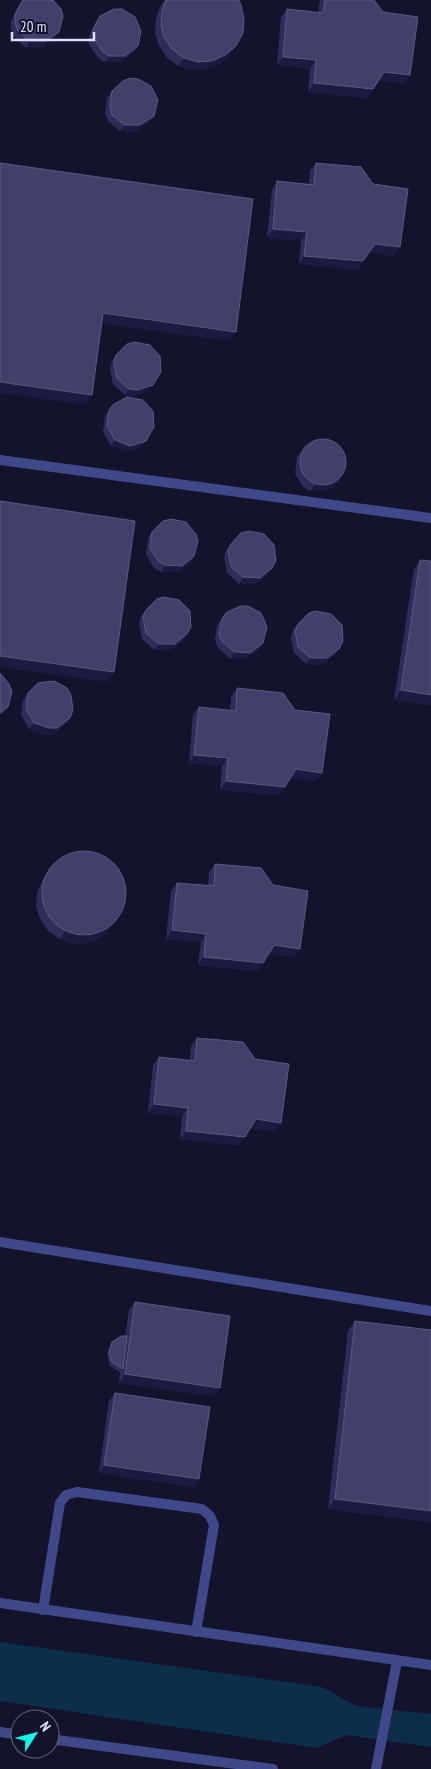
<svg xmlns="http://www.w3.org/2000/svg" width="431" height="1769" viewBox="0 0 431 1769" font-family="'PT Sans Narrow',sans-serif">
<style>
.water{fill:#0d2e4a}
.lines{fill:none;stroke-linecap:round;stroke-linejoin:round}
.lane{stroke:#3f4989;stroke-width:10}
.wall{fill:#2e2d59}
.shaded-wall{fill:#1b1a40}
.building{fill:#41406b;stroke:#5a5982}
</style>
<rect width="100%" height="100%" fill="#13132c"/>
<path class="water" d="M0 1642 322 1687 356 1706 431 1714V1747L346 1735 317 1748 0 1701Z"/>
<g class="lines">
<g class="lane">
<path d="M0 460 431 518"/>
<path d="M0 1242 431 1311"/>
<path d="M0 1603 431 1665"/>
<path d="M43 1610 60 1503 66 1495 77 1492 202 1509 210 1516 214 1525 196 1632"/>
<path d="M0 1732 20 1735"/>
<path d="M50 1739 273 1769"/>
<path d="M376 1769 397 1661"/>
</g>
</g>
<g class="wall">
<path d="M165 0H239L230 54 220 64 206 69 192 70 178 66 167 58 159 46 155 33 156 19 160 7Z"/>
<path d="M320 0H374L404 84 379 80 367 98 308 92 310 69 277 65 281 17 287 9 318 12Z"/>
<path d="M22 1 55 38 42 48H26L14 37 11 29V21L18 7Z"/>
<path d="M100 16 138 46 133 53 120 62H104L97 57 89 44V36L96 22Z"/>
<path d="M112 91 149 122 136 132 120 131 108 121 105 113 107 98Z"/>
<path d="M316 163 394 256 369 252 357 270 299 264 301 241 267 237 272 190 277 181 309 184 310 171Z"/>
<path d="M116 355 148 391 133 396 125 395 113 384 110 369 112 361Z"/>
<path d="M114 404 141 447 126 452 111 446 103 432 105 416Z"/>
<path d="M306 444 339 482 326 491H310L303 487 295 473 297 457Z"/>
<path d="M152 532 194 556 190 563 177 572H161L154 568 146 554 148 538Z"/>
<path d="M231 544 268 575 255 584H239L227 573 224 557 226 550Z"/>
<path d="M420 560 431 561V705L394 700 414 569Z"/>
<path d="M146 610 187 634 183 641 170 650H154L142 639 139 624 141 616Z"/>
<path d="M226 613 263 643 259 649 246 659H230L218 648 215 640 217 625Z"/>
<path d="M298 624 335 655 322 665 306 664 294 653 291 638 293 630Z"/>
<path d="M237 688 322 773 316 781 291 778 279 795 220 790 222 766 189 763 193 715 199 707 230 710 231 697Z"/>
<path d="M28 693 70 718 65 724 53 734 44 735 29 729 21 715 23 700Z"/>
<path d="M215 864 294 957 269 954 257 971 198 965 201 942 166 939 171 891 177 883 208 886 209 872Z"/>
<path d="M47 872 117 919 111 927 101 937 87 943 73 944 60 939 48 931 40 919 36 906 37 893 42 881Z"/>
<path d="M197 1038 276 1131 250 1128 239 1145 180 1139 182 1116 148 1113 153 1065 159 1057 190 1060 191 1046Z"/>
<path d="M135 1302 214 1396 119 1383 120 1372 110 1366 107 1355 110 1346 112 1342 125 1336 129 1310Z"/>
<path d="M355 1321 431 1522 328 1509 348 1331Z"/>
<path d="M115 1393 199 1479 194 1487 99 1473 109 1401Z"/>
</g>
<g class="shaded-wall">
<path d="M59 32 55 38 42 48H26L30 41Z"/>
<path d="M138 46 133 53 120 62H104L109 56Z"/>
<path d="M236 46 230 54 220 64 206 69 192 70 178 66 184 58Z"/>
<path d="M283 57 316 60 310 69 277 65Z"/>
<path d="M384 72 410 75 404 84 378 80Z"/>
<path d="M314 83 373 89 367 98 308 92Z"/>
<path d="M154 116 149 122 136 132 120 131 125 125Z"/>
<path d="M273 229 307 232 301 241 267 237Z"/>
<path d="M375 244 400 247 394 256 369 252Z"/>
<path d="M304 256 363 261 357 270 299 264Z"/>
<path d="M103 313 236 332 229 341 96 323Z"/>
<path d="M0 382 92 395 85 405 0 393Z"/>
<path d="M153 385 148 391 133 396 125 395 129 389Z"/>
<path d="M115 440 146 441 141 447 126 452 111 446Z"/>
<path d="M343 475 339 482 326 491H310L315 485Z"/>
<path d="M194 556 190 563 177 572H161L165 565Z"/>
<path d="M272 568 268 575 255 584H239L243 577Z"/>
<path d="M187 634 183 641 170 650H154L159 644Z"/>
<path d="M263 643 259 649 246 659H230L235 652Z"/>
<path d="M339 649 335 655 322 665 306 664 311 658Z"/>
<path d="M0 656 114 672 107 682 0 667Z"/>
<path d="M401 690 431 695V705L394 700Z"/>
<path d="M8 707 3 713 0 716V713Z"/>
<path d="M70 718 65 724 53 734 44 735 29 729 34 723Z"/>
<path d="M194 755 228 758 222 766 189 763Z"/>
<path d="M296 769 322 773 316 781 290 778Z"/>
<path d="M226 781 285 787 279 795 220 790Z"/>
<path d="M117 919 111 927 101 937 87 943 73 944 60 939 65 931Z"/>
<path d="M172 930 206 934 201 942 166 939Z"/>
<path d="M274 945 300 949 294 957 268 954Z"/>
<path d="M204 957 263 963 257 971 198 965Z"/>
<path d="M154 1104 188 1108 182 1116 148 1113Z"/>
<path d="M256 1119 281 1123 276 1131 250 1128Z"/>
<path d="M186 1131 245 1137 239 1145 180 1139Z"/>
<path d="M125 1374 220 1388 214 1396 119 1383Z"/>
<path d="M104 1465 199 1479 194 1487 99 1473Z"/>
<path d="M335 1499 431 1511V1522L328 1509Z"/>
</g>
<g class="building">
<path d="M24 0H53L61 9 63 16 59 32 46 41H30L18 31 15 23V15L22 1Z"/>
<path d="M166 0H239L241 5 244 19 243 33 236 46 225 55 212 61 198 62 184 58 172 49 164 37 161 25 162 11Z"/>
<path d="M325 0H374L383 12 418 17 410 75 384 72 373 89 314 83 316 60 283 57 287 9 323 13Z"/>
<path d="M114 9H122L135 17 141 31 138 46 125 56H109L102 51 93 37V29L100 16Z"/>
<path d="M130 78 138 79 151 86 158 100 154 116 140 125H125L112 115 110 107 112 91 123 81Z"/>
<path d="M0 163 253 199 236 332 103 313 92 395 0 382Z"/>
<path d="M316 163 361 167 373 184 408 189 400 247 375 244 363 261 304 256 307 232 273 229 277 181 314 185Z"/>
<path d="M134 342 150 345 160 356 161 372 153 385 137 390 129 389 117 378 114 362 116 355 127 344Z"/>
<path d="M127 397 143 400 153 411 154 427 146 441 130 446 115 440 107 426 109 410 114 404Z"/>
<circle cx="323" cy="462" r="23"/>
<path d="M0 501 135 521 114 672 0 656Z"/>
<path d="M171 519 186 522 196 534 198 541 194 556 182 566 165 565 158 561 150 548 152 532 163 521Z"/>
<path d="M249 531 264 534 274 545 276 561 272 568 260 578 243 577 231 567 228 551 231 544 241 533Z"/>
<path d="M420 560 431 561V695L401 690Z"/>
<path d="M164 597 179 600 190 611 191 627 187 634 175 644H159L146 633 143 617 146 610 157 599Z"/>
<path d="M240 606H248L261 613 267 627 263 643 250 653 235 652 222 642 219 634 222 619 226 613Z"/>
<path d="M316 611 331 614 342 625 343 641 339 649 327 658H311L298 647 295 631 298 624 309 613Z"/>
<path d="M0 673 9 684 12 691 8 707 0 713Z"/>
<path d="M54 681 67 688 71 695 73 710 70 718 57 728H49L34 723 26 709 28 693 38 683Z"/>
<path d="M237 688 283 693 295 710 330 714 322 773 296 769 285 787 226 781 228 758 194 755 199 707 236 711Z"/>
<circle cx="84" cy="893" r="42"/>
<path d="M215 864 261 868 273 885 308 891 300 949 274 945 263 963 204 957 206 934 172 930 177 883 214 886Z"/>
<path d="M197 1038 243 1042 255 1059 289 1064 281 1123 256 1119 245 1137 186 1131 188 1108 154 1104 159 1057 195 1061Z"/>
<path d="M135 1302 230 1316 220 1388 125 1374Z"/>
<path d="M355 1321 431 1330V1511L335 1499Z"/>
<path d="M121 1336H127L123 1369 112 1362 109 1352 112 1342Z"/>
<path d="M115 1393 210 1407 199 1479 104 1465Z"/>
</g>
<g transform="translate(35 1734) rotate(54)"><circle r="24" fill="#13132c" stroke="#656580"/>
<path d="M0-4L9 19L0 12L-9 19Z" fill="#11f8e8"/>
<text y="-8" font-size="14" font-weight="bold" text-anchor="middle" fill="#dfe0fe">N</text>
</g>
<path d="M12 32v8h82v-8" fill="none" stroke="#dfe0fe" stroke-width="2.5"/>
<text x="20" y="32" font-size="15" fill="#dfe0fe" stroke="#13132c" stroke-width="4" paint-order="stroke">20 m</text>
</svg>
